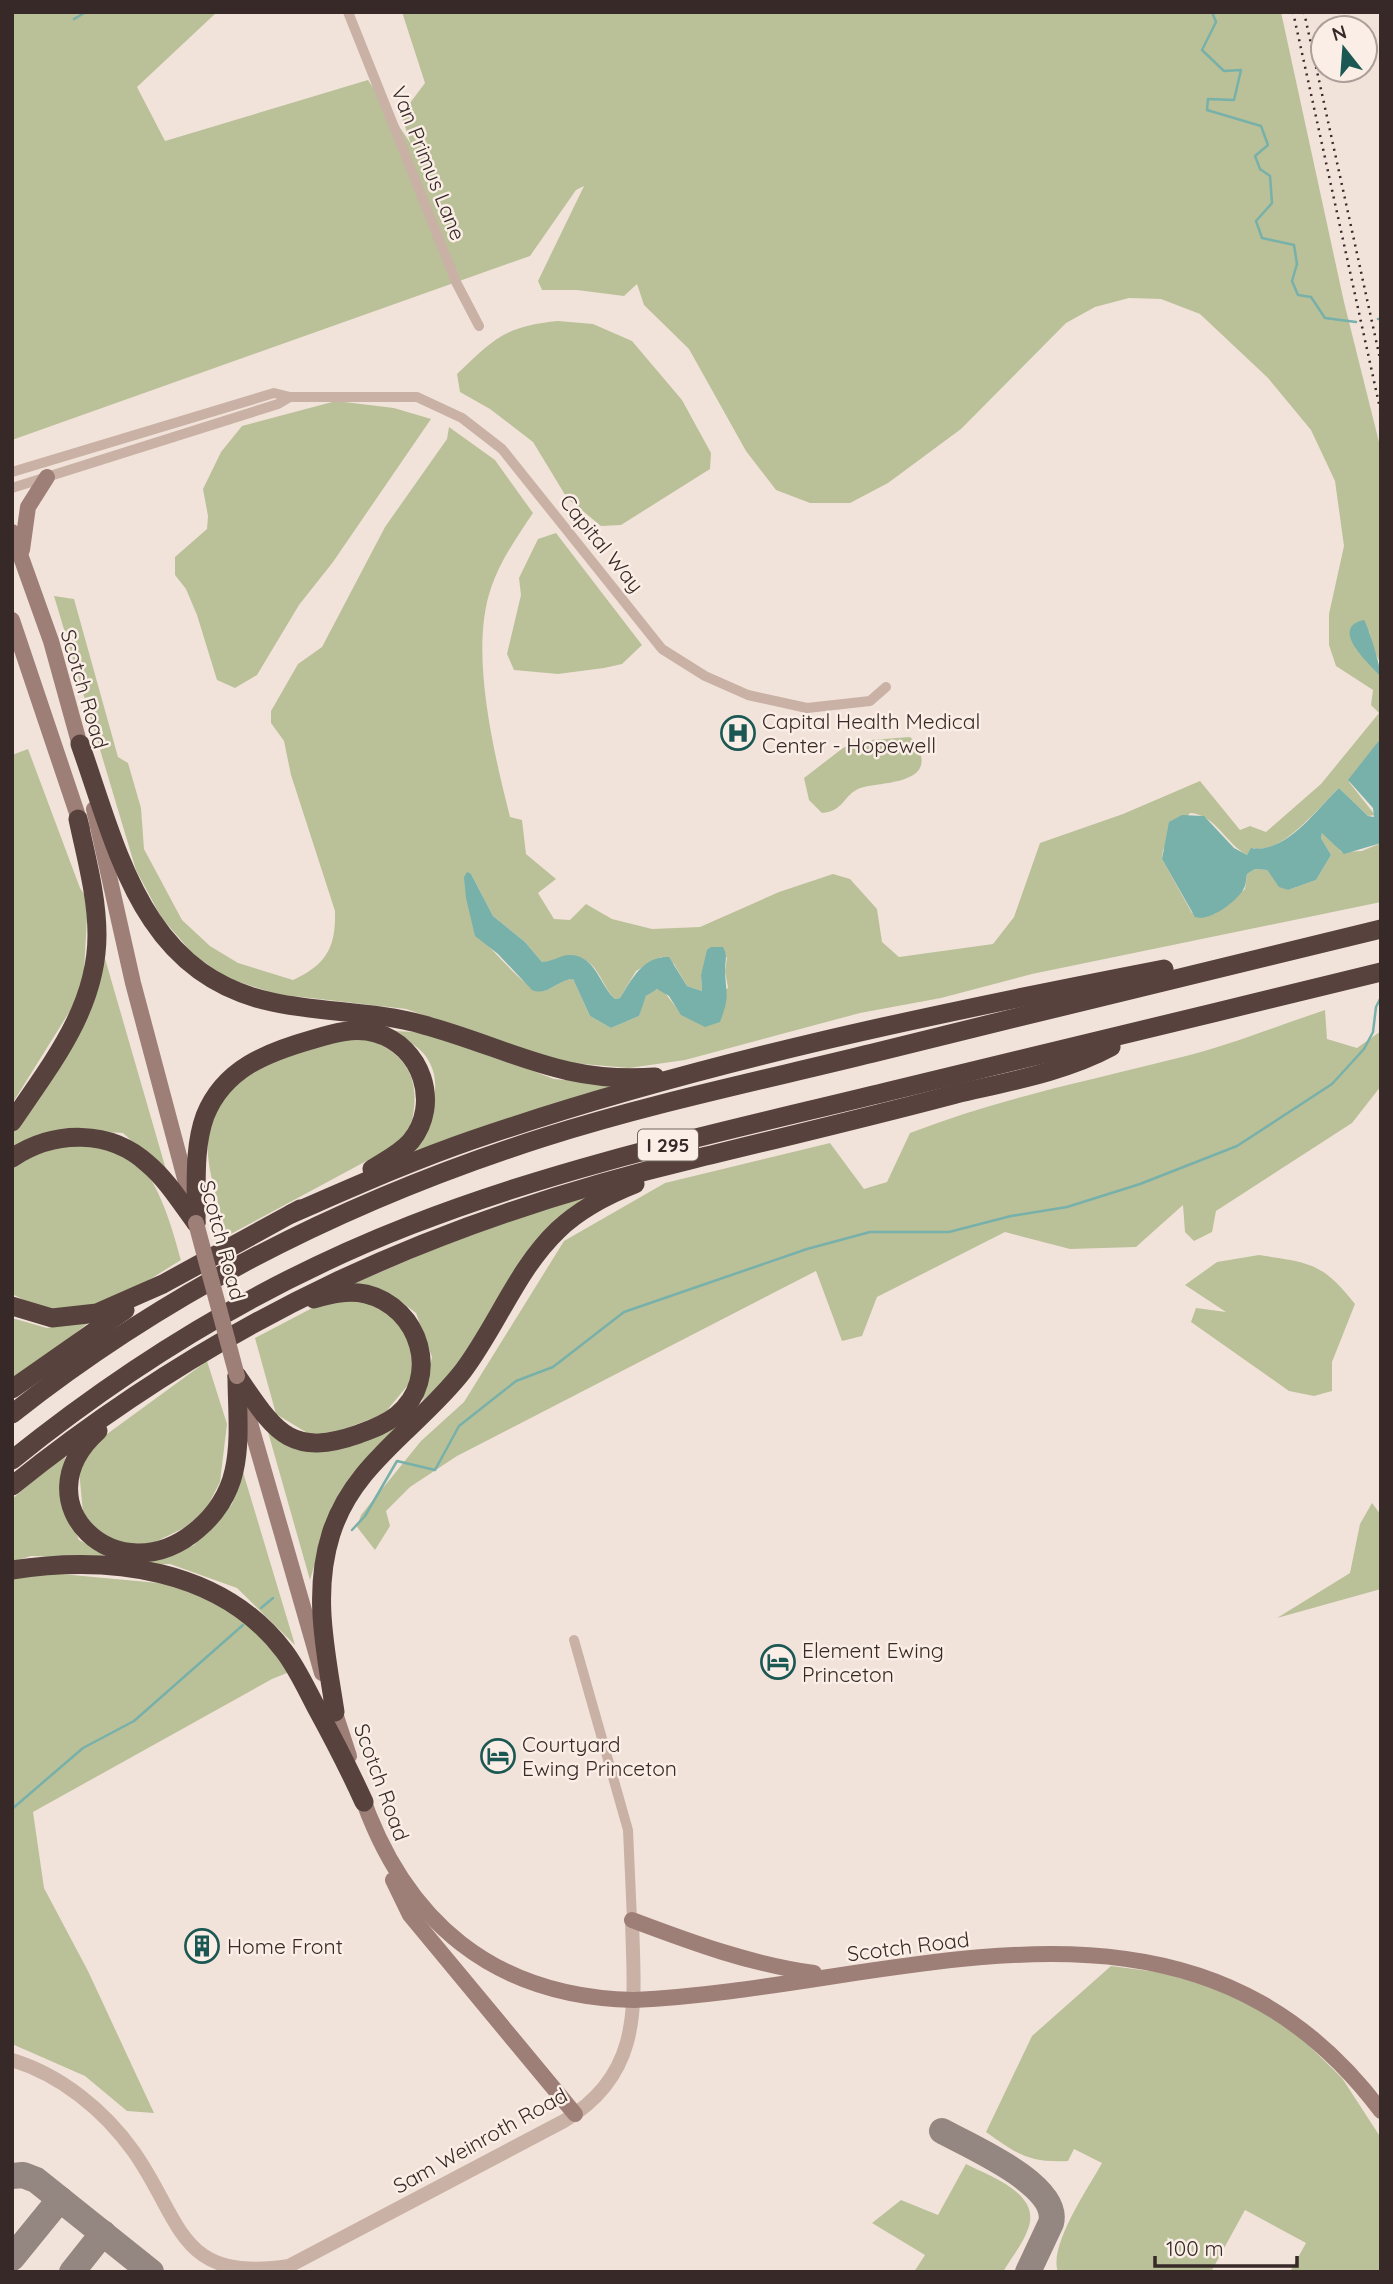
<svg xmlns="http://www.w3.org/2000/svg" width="1393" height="2284" viewBox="0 0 1393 2284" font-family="Quicksand,sans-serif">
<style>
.green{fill:#bac199;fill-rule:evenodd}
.water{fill:#78b0aa}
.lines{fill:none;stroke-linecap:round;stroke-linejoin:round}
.stream{stroke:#78b0aa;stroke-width:2.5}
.taxiway{stroke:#948680;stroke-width:26}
.minor{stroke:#cab1a5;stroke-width:10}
.tertiary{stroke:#cab1a5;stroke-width:14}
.secondary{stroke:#9e7f77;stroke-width:16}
.motorway{stroke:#57423e;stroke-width:19}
.rail{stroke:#362927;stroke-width:2.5;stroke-dasharray:2 5;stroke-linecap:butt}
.secondary-bridge{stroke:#9e7f77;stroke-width:16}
.labels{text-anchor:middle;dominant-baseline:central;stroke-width:5;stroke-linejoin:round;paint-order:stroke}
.shield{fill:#faeee6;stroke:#716460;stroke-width:2}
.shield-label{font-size:19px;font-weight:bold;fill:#362927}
.street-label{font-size:21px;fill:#362927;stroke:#faeee6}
.poi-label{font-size:21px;fill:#362927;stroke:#faeee6;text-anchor:start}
</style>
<rect width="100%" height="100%" fill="#f2e3da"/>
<g class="green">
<path d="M12 12H217L137 87 165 141 368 80 411 144 401 115 425 83 402 12H1281L1344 302 1381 450V664L1373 649 1369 630 1368 662 1381 677V738L1349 782 1375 815 1368 816 1339 788C1320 806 1281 856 1253 848L1247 855C1226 844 1215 814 1190 813L1163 850 1162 859 1192 913 1215 914 1245 889 1247 874 1255 869 1267 870 1279 886 1288 890 1316 880 1331 855 1321 838 1322 833 1330 837 1341 852 1362 851 1381 843V902L1032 974 941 998 860 1013 685 1060 629 1068 560 1062 406 1009 276 994 227 978 193 954 161 917 136 870 54 596 74 599 118 757 128 763 141 808 144 849 182 920 210 946 238 963 293 980C326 965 336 948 335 911L291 775 284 741 271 723V711L298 664 322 647 385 527 447 439 449 427 495 460 533 513C517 537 500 561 491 588 469 652 494 753 510 817L522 820 526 854 556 879 538 893 554 919 570 920 586 904 612 919 652 929 700 927 779 892 833 874 850 879 877 909 882 942 899 957 993 944 1014 917 1040 843 1123 814 1200 781 1240 830 1250 826 1266 832 1321 784 1379 713 1371 705 1373 690 1336 666 1329 645V614L1344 546 1335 481 1311 430 1268 378 1200 314 1161 299 1129 298 1095 307 1066 323 961 429 888 483 850 503H810L776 490 746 451 689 349 644 305 637 284 624 296 577 290H542L538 281 584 186 576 190 530 256 12 440ZM471 874 493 916 525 942 542 962C553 962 562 956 574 957 598 958 601 986 615 999L620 998 636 971 661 957 674 964 687 986 702 991 701 974 727 957 725 971 728 988 682 1015 662 989C645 988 643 1003 639 1016L611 1028 590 1016 573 979C561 978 554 990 542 991 525 991 492 946 475 934Z"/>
<path d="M558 321 593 324 632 341 682 400 711 453 710 469 621 525 601 526 567 498 533 442 490 409 460 392 457 374C494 339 505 326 558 321Z"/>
<path d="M336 401 394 408 431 419 333 562 299 605 257 675 235 688 217 680 197 615 186 589 175 575V557L207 529 208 516 203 489 221 452 242 426Z"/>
<path d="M556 533 642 645 622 664 604 668 558 674 514 670 507 654 521 595 519 578 538 539Z"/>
<path d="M910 737C916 742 919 748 921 756 928 786 872 782 858 789 843 796 844 811 822 813L809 800 804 778 843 748 858 741Z"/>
<path d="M28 749 80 888 88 900 83 990 12 1104V755Z"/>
<path d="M104 955 167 1173 123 1133 73 1130 12 1150V1131Z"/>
<path d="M1325 1010 1327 1039 1357 1048 1381 1031V1086L1352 1123 1216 1211 1212 1232 1194 1241 1185 1232 1183 1205 1136 1247 1070 1249 1005 1232 877 1297 862 1336 842 1341 816 1271 457 1456 410 1487 386 1511 390 1526 375 1550 357 1527 361 1515 421 1441 464 1402 564 1241 665 1183 830 1143 864 1189 887 1182 910 1133C997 1099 1087 1081 1178 1058 1228 1046 1277 1026 1325 1010Z"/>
<path d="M394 1031 435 1033 554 1079 617 1084 404 1158C423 1129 451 1088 424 1054 416 1045 403 1038 394 1031Z"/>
<path d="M358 1035C398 1048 421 1070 413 1115 412 1125 403 1136 398 1144L227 1236C221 1210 205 1167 208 1140 217 1067 301 1051 358 1035Z"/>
<path d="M87 1144C100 1147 114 1149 125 1154 156 1166 173 1231 181 1260L131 1291 88 1308 43 1310 12 1294V1169C35 1149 58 1148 87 1144Z"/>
<path d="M596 1192 539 1238 451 1374 422 1401 432 1357 416 1313 390 1293 355 1283 486 1227Z"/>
<path d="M1259 1255C1310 1263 1322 1262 1355 1304L1332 1362V1391L1314 1396 1289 1391 1191 1322 1196 1308 1226 1312 1185 1285 1217 1262Z"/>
<path d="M363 1299C405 1324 410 1329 413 1379L384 1414 336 1432 309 1434 276 1414 255 1338 318 1305Z"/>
<path d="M12 1318 47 1328 92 1320 12 1383Z"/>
<path d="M207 1361 227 1424 220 1482 205 1511 184 1528 153 1543 128 1548 101 1537 83 1513 79 1470 92 1445Z"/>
<path d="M403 1422 372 1451 332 1506 310 1580 268 1432 310 1451 353 1446Z"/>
<path d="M66 1453 59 1489 79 1540 115 1558 31 1556 12 1562V1499Z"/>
<path d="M243 1472 295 1645 237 1588 170 1564H138L194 1545 232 1504Z"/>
<path d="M1372 1503 1381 1515V1589L1277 1618 1350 1573 1360 1524Z"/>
<path d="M40 1572 180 1585 247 1619 292 1671 272 1679 33 1812 44 1888 88 1971 154 2113 127 2111 85 2076 12 2044V1578Z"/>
<path d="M1111 1966 1181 1975 1240 2000 1290 2027 1342 2078 1381 2138V2272H1290L1306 2243 1245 2210 1211 2272H1058C1048 2246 1089 2187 1102 2163L1074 2149 1068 2161C1029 2163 1017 2154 986 2132L1032 2036Z"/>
<path d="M966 2164C989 2176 1042 2193 1028 2229 1023 2244 1011 2258 1003 2272H914L925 2255 872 2223 901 2200 938 2215Z"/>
</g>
<g class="water">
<path d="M1364 620C1369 628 1381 668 1381 677 1372 666 1327 628 1364 620Z"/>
<path d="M1381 738V843L1344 854 1322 833 1321 838 1331 855 1316 880 1288 890 1279 887 1267 870 1255 869 1247 874C1246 879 1246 886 1243 890 1235 903 1209 922 1195 917L1162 859 1169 822 1182 815 1204 816 1234 848 1247 855 1251 848C1286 854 1316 810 1339 788L1368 816 1374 817 1373 808 1348 780Z"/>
<path d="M467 872 471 874 493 916 525 942 542 962C551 962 559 956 568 955 596 954 599 985 615 999L620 998C632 979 643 956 669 957L687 986 702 991 701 975 707 950 711 947H723C728 956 725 961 725 970 726 996 730 996 720 1022L705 1027 681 1015 669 996 657 989 646 996 639 1016 611 1028 590 1016 573 979C558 979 548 997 532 990L498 954 475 936 466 898 464 877Z"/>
</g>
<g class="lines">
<g class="stream">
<path d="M1212 12 1216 22 1202 50 1224 71 1241 70 1234 100 1208 99 1207 110 1261 126 1268 145 1255 156 1260 169 1270 176 1272 203 1256 221 1262 238 1294 245 1297 264 1292 281 1298 295 1311 297 1325 318 1356 322"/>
<path d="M74 19 86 12"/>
<path d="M1378 319H1381"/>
<path d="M352 1530 365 1516 397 1461 435 1470 459 1426 516 1381 553 1367 624 1312 807 1249 870 1232H949L1011 1216 1067 1207 1140 1184 1237 1146 1332 1084 1364 1049 1373 1032 1376 1007 1381 997"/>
<path d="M261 1608 273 1598"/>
<path d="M12 1809 83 1748 134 1721 243 1625"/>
</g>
<g class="taxiway">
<path d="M942 2131C969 2146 1061 2185 1051 2223L1028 2272"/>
<path d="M12 2176 23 2175 36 2180 151 2272"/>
<path d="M12 2258 60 2199"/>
<path d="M72 2272 103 2233"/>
</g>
<g class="minor">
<path d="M348 12 456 282 479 326"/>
<path d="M12 472 274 393 290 397H417L462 418 502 449 662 649 705 676 748 695 807 708 870 701 886 687"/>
<path d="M12 488 278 404 290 397"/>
<path d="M574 1640 628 1830 632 1920"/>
</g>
<path class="tertiary" d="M12 2060C61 2075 104 2110 134 2152 183 2222 178 2283 289 2266L564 2121C645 2073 634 2002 632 1920"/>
<g class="secondary">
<path d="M12 532 51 641 82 753"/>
<path d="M22 550 28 507 47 477"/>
<path d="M12 620 82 828"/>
<path d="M94 809 133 983 192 1205"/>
<path d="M242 1395 322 1673"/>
<path d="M331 1701 349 1756"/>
<path d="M360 1791C404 1922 494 1997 634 2000 899 1988 1187 1853 1381 2111"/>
<path d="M393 1880 410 1915 575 2114"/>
<path d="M632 1920C693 1943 750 1964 814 1973"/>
</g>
<g class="motorway">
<path d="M80 744C118 851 142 975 272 1002 322 1013 375 1011 424 1025 509 1048 561 1084 655 1077"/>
<path d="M12 1122C51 1064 97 1008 97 935 97 896 86 857 78 819"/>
<path d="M12 1158C54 1130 110 1129 148 1164 167 1180 181 1203 196 1223"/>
<path d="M291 1214C351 1188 411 1161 472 1140 696 1063 932 1014 1164 969"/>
<path d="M196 1223C197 1188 193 1149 205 1116 224 1068 268 1052 314 1039 334 1033 355 1027 376 1033 422 1046 441 1104 411 1141 401 1153 386 1160 372 1169"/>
<path d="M12 1306 52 1318 97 1313 163 1284 300 1209"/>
<path d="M237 1376C274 1429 288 1459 359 1434 372 1429 386 1424 397 1415 442 1378 420 1307 366 1294 348 1290 331 1294 314 1299"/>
<path d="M12 1389 125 1310"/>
<path d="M12 1414C170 1289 353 1198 545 1137 652 1103 763 1080 873 1053 1042 1011 1211 970 1381 929"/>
<path d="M98 1431C18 1503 118 1598 198 1529 215 1515 229 1494 234 1471 241 1441 237 1407 237 1376"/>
<path d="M12 1460C132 1363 267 1281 411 1225 564 1165 726 1131 886 1092 1051 1053 1216 1012 1381 972"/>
<path d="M12 1486C221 1318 434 1221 694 1159 781 1138 869 1117 956 1094 1007 1082 1065 1072 1111 1047"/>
<path d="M12 1570C109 1555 221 1568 284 1651 297 1668 306 1688 316 1707 333 1738 349 1769 364 1802"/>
<path d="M335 1712C326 1652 312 1594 331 1534 353 1463 420 1427 463 1371 497 1326 517 1269 558 1230 580 1209 607 1195 635 1184"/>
</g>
<g class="rail">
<path d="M1293 12 1381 413"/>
<path d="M1304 12 1381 363"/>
</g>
<path class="secondary-bridge" d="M196 1223 237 1376"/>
</g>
<defs>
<g id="hospital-ring" transform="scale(1.75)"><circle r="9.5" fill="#faeee6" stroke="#1b5853" stroke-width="1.5"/><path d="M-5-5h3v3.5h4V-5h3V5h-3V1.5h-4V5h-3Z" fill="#1b5853"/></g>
<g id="hotel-ring" transform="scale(1.75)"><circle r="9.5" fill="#faeee6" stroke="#1b5853" stroke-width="1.5"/><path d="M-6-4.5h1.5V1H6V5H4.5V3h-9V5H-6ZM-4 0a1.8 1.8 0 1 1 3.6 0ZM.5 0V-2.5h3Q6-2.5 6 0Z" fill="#1b5853"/></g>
<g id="building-ring" transform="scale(1.75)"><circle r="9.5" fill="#faeee6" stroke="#1b5853" stroke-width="1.5"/><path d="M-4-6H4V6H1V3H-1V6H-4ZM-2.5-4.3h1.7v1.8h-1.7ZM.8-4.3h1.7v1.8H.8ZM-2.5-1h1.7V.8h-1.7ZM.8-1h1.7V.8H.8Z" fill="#1b5853"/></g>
</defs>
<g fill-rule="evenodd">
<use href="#hospital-ring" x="738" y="733"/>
<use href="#hotel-ring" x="778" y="1662"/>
<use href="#hotel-ring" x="498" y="1756"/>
<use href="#building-ring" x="202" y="1946"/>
</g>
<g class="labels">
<rect class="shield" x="638" y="1129.5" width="60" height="31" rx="5"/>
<g class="shield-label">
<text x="668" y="1145">I 295</text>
</g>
<g class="street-label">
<text transform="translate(429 163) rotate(68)">Van Primus Lane</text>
<text transform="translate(602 543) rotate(51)">Capital Way</text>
<text transform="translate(85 689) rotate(74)">Scotch Road</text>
<text transform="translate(223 1240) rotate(75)">Scotch Road</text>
<text transform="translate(382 1782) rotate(70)">Scotch Road</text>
<text transform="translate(908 1946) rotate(-7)">Scotch Road</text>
<text transform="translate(480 2140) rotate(-29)">Sam Weinroth Road</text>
</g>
<g class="poi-label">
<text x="762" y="721">Capital Health Medical<tspan x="762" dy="24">Center - Hopewell</tspan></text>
<text x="802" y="1650">Element Ewing<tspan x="802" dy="24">Princeton</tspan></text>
<text x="522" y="1744">Courtyard<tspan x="522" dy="24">Ewing Princeton</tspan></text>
<text x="227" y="1946">Home Front</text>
</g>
</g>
<rect width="1393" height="2284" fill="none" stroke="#362927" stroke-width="28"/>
<g transform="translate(1344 49) rotate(343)"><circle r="33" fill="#faeee6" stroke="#ac9f9a" stroke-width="2"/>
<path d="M0-5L12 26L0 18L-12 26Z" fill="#1b5853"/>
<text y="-10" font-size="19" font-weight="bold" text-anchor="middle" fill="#362927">N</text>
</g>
<path d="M1155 2256v10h142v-10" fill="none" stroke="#362927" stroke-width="3.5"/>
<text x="1166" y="2256" font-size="21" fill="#362927" stroke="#faeee6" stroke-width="5" paint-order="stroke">100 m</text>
</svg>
